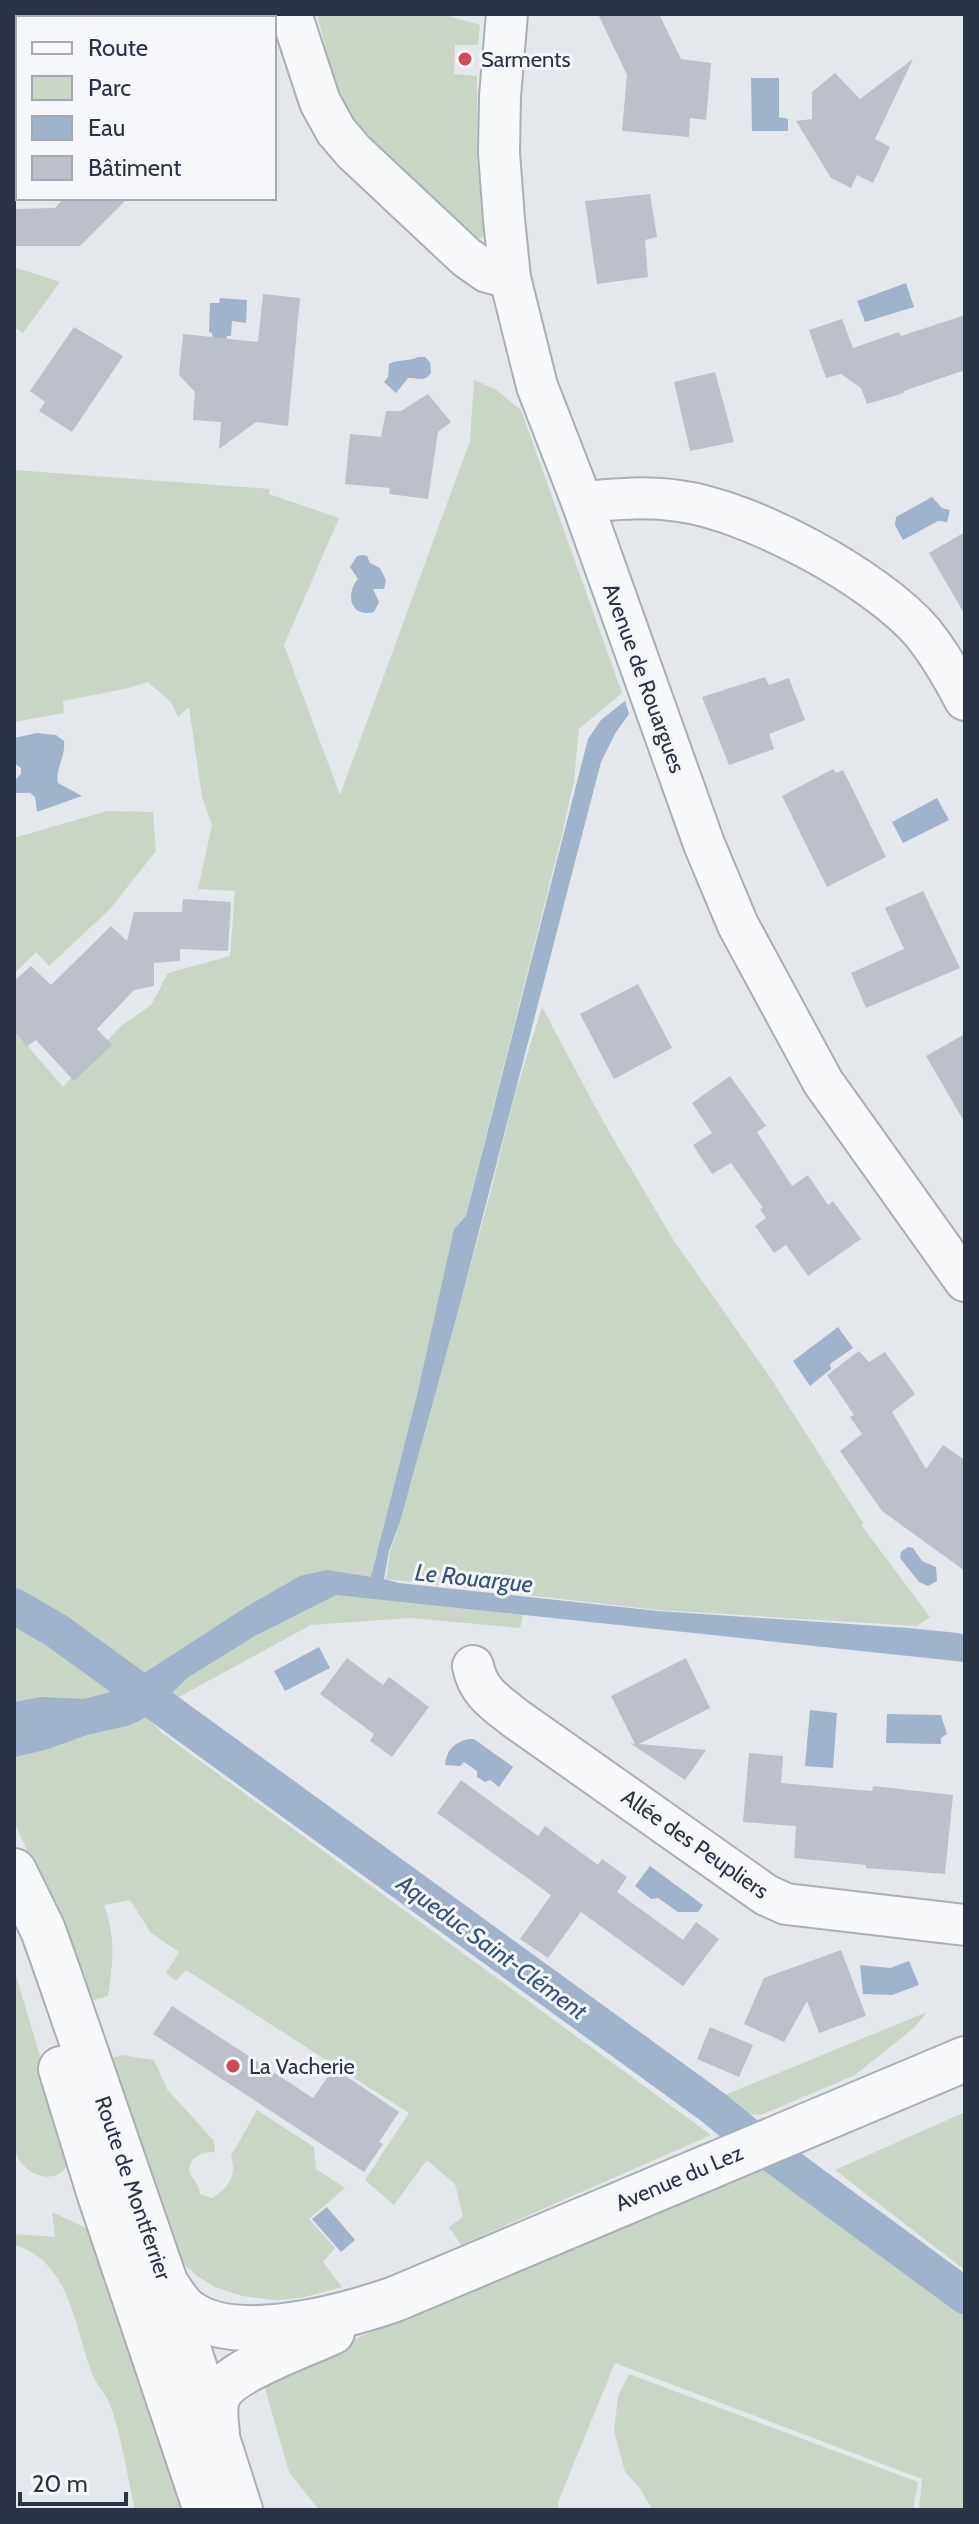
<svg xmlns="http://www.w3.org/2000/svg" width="979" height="2524" viewBox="0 0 979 2524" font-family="Cabin,sans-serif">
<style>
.green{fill:#c9d6c5}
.water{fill:#9fb4cc}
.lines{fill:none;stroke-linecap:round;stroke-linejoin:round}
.canal{stroke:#9fb4cc;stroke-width:36}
.building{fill:#bbc0ca}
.minor-casing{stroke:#a9aeb7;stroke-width:44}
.tertiary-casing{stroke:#a9aeb7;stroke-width:48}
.minor{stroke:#f7f8fa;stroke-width:40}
.tertiary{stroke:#f7f8fa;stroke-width:44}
.poi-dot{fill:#d1495b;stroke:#f4f6f9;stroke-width:3}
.labels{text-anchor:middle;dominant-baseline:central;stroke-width:6;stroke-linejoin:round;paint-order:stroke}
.poi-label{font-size:22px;fill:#2b3445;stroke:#f4f6f9;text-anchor:start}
.street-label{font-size:22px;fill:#2b3445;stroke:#f4f6f9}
.water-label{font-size:24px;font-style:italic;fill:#34527a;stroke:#f4f6f9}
</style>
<rect width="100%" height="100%" fill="#e4e7ec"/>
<g class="green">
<path d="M14 14H52L53 18H18V191H14Z"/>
<path d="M317 14H442L480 25 478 45H455L454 74 477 76V158L484 236 480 239 474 235C437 203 367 151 346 109 331 80 325 45 317 14Z"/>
<path d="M14 267 60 282 23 333 14 327Z"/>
<path d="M474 380 495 389 521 410 622 693 579 729 574 781 561 839 374 1580 310 1578 126 1694 162 1733 711 2135 461 2245 449 2227 463 2217 455 2184 427 2160 394 2205 365 2180 409 2113 186 1970 176 1981 166 1973 179 1952 151 1933 130 1900 104 1905C116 1936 113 1964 108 1996L81 2004 25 1846 14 1822V1030L63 1087 121 1026 151 1005 168 973 230 956 235 891 198 889 212 825 202 797 189 707 178 717 171 702 148 682 124 689 63 701 64 713 14 722V470L270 489 269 494 339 518 284 645 340 795 470 441Z"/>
<path d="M107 811 153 812 156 851 109 910 49 966 36 952 14 974V838Z"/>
<path d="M542 1007 604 1123 674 1241 770 1377 863 1523 862 1526 930 1617 917 1626 658 1610 386 1579 390 1552 400 1522 491 1191 515 1094Z"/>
<path d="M335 1593 523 1615 520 1628 410 1618 311 1625 168 1703 160 1711 155 1708 180 1681 210 1661Z"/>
<path d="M174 1703 720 2097 927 2012 915 2027 855 2075 761 2115C745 2112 733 2124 717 2122L159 1718Z"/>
<path d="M14 1969 70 2156C66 2181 40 2182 24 2166 19 2162 17 2154 14 2148Z"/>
<path d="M122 2055 154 2060 167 2089 214 2141 215 2152C204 2152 189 2156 189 2170 189 2176 199 2182 200 2194L212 2198C229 2188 237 2176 231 2156L257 2110 314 2147 316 2169 345 2188 309 2219 335 2248 323 2262 342 2287 301 2298 276 2300 242 2296 215 2287 197 2276 163 2245 101 2061Z"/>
<path d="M965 2112V2270L835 2170Z"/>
<path d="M763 2167 941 2288 965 2308V2510H919L922 2479 615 2363 558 2502 559 2510H319L289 2472 262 2378Z"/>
<path d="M52 2212 88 2229 184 2510H135C127 2475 122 2436 109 2402 105 2393 97 2385 93 2376 75 2331 71 2260 14 2245V2234L55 2237Z"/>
<path d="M629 2374 918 2482 913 2510H652L640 2488 625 2472 614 2431 618 2396Z"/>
</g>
<g class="water">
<path d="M751 78H779V117L788 119V131H752Z"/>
<path d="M906 283 914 307 865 322 857 301Z"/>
<path d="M220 298 247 300 246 323 232 321 231 336H227L226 340 213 341 212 333 209 332 210 303H219Z"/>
<path d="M418 357H425L430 362 431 373C423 383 419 377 408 378L396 393 384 382 388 377 389 364C397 359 408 362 418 357Z"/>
<path d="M932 497 942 508 950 510 947 522 938 521 903 540 895 525 896 517Z"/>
<path d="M363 555 367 556 370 563 380 568 386 580 384 589H373L379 602 374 612C350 618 345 594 358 579L350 567 357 556Z"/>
<path d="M625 701 629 714 616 732 601 762 460 1304 400 1522 389 1551 384 1579 399 1583 658 1611 908 1628 958 1633 965 1635V1662L336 1595 255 1636 187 1678 155 1710 141 1720 127 1726 87 1735 45 1750 14 1757V1702L41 1697 84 1699 118 1690 249 1605 300 1576 327 1570 371 1577 418 1391 454 1229 466 1216 588 739 601 720Z"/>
<path d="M37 733 56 735 64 741C66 756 55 769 58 783L82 796 37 812 35 797 30 793H14V781L21 774V768L14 763V738Z"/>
<path d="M937 798 949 820 903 843 892 822Z"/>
<path d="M838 1327 853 1348 830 1364 831 1369 810 1386 793 1361Z"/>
<path d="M908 1547 913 1548 922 1561 936 1567 937 1581 928 1586 919 1582 900 1558 901 1552Z"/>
<path d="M319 1647 330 1668 285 1691 274 1671Z"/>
<path d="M810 1710 837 1713 833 1768 805 1766Z"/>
<path d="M887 1714 941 1715 947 1734 941 1738V1744L886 1743Z"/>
<path d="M469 1739H474L513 1767 499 1787 490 1780 485 1782 477 1777V1771L464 1762 460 1766 445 1765C446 1750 455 1742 469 1739Z"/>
<path d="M650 1866 703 1905 698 1912H678L658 1898 651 1899 635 1886Z"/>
<path d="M909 1961 919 1985 892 1995 863 1994 860 1965 890 1968Z"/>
<path d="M327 2207 355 2240 341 2252 312 2219Z"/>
</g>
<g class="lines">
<path class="canal" d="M14 1606 57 1631 714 2108 758 2144 965 2296"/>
</g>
<g class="building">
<path d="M598 14H659L681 59 711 63 706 120 690 118 689 137 622 131 627 75Z"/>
<path d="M913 59 875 139 890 147 873 183 857 175 851 188 831 178 796 121 812 119V92L835 73 860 99Z"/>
<path d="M650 194 657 237 645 240 648 277 597 284 585 201Z"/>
<path d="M64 198H128L80 246H14V209L55 208Z"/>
<path d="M263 294 300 298 288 426 256 422 219 449 221 422 193 420 195 392 179 375 183 334 258 342Z"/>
<path d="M965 315V370L904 391V393L867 404 861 388 841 374 826 378 809 330 842 319 853 348 899 332 901 336Z"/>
<path d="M74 327 123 356 72 432 39 411 45 402 30 391Z"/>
<path d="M715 372 734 442 690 451 674 382Z"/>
<path d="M428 394 451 422 438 432 428 499 389 494 390 488 345 484 350 434 381 437 386 411H401Z"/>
<path d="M965 532V615L929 553Z"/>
<path d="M765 677 769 685 789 678 805 720 769 734 774 749 729 765 702 697Z"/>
<path d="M833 769 836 773 843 770 886 857 827 887 782 796Z"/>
<path d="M923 891 960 968 866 1008 851 973 904 949 885 908Z"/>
<path d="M183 899 231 902 228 951 180 949V961L154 963V986L134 990 97 1029 112 1045 74 1081 36 1040 27 1046 14 1031V981L31 966 51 985 111 926 127 941 134 912H182Z"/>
<path d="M638 984 672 1048 614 1079 580 1014Z"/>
<path d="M965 1034V1123L926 1056Z"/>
<path d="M730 1076 766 1126 757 1132 792 1186 808 1175 828 1205 833 1201 861 1239 808 1276 786 1245 774 1253 755 1226 766 1218 760 1209 763 1208 731 1163 712 1174 693 1145 712 1133 692 1103Z"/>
<path d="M859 1351 869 1362 885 1352 915 1394 892 1412 926 1469 943 1445 965 1460V1571L882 1511 840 1451 862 1434 850 1417 854 1415 827 1375Z"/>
<path d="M347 1658 383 1685 389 1677 429 1707 392 1757 370 1741 374 1734 320 1694Z"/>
<path d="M686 1658 710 1708 639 1744 706 1750 685 1780 630 1743 635 1744 611 1696Z"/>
<path d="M749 1753 783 1756 781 1783 872 1791 873 1786 953 1795 945 1874 866 1868V1865L794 1858 796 1826 743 1822Z"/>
<path d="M461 1780 538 1836 545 1826 598 1865 602 1859 627 1877 617 1892 683 1940 696 1922 719 1939 683 1986 581 1912 548 1958 520 1939 551 1895 437 1813Z"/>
<path d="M841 1950 866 2016 819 2033 807 2001 784 2042 744 2024 764 1978Z"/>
<path d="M172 2006 313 2098 334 2068 399 2112 379 2142 383 2144 364 2172 153 2034Z"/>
<path d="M710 2027 753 2045 739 2077 697 2059Z"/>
</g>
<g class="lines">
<g class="minor-casing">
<g id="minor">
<path d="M291 14 320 102 336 131 354 152 466 257 487 272 510 278"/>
<path d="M507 14 500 96 499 153 504 219 510 278 537 386 582 502 704 844 738 925 823 1082 965 1281"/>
<path d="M582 502C616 499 645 496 679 501 750 510 876 578 923 633 939 653 953 677 965 700"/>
<path d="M473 1666C478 1692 495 1702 515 1718L766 1895 786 1904 965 1925"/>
</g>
</g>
<g class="tertiary-casing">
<g id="tertiary">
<path d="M14 1871 43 1930 59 1975 192 2360 240 2510"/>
<path d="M61 2069 100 2195 206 2510"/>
<path d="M166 2284C173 2294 179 2306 190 2313 238 2346 343 2317 395 2299L965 2059"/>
<path d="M217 2434C216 2422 213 2408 218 2396 228 2371 307 2344 332 2332"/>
</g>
</g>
<use href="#minor" class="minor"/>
<use href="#tertiary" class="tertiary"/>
</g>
<g class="poi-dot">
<circle cx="465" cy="59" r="8"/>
<circle cx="233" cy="2066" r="8"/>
</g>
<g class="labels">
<g class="poi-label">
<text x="481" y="59">Sarments</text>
<text x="249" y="2066">La Vacherie</text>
</g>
<g class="street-label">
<text transform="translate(644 678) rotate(70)">Avenue de Rouargues</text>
<text transform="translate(695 1844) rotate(35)">Allée des Peupliers</text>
<text transform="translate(679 2178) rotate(-23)">Avenue du Lez</text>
<text transform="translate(133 2188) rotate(71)">Route de Montferrier</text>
</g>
<g class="water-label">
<text transform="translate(474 1578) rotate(6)">Le Rouargue</text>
<text transform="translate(492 1947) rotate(36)">Aqueduc Saint-Clément</text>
</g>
</g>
<rect width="979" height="2524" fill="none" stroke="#2b3445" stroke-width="32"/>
<rect x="16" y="16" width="260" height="184" fill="#f4f6f9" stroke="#a4a8b1" stroke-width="2"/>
<rect x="32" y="42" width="40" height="12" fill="#f7f8fa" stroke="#a4a8b1" stroke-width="2"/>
<text x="88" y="56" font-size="24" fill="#2b3445">Route</text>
<rect x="32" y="76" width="40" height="24" fill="#c9d6c5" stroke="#a4a8b1" stroke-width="2"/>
<text x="88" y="96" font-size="24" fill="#2b3445">Parc</text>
<rect x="32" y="116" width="40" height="24" fill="#9fb4cc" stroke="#a4a8b1" stroke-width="2"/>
<text x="88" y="136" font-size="24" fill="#2b3445">Eau</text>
<rect x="32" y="156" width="40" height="24" fill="#bbc0ca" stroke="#a4a8b1" stroke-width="2"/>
<text x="88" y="176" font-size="24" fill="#2b3445">Bâtiment</text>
<path d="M20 2492v12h106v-12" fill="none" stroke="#2b3445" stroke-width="4"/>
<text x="32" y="2492" font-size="24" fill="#2b3445" stroke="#f4f6f9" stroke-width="6" paint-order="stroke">20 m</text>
</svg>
